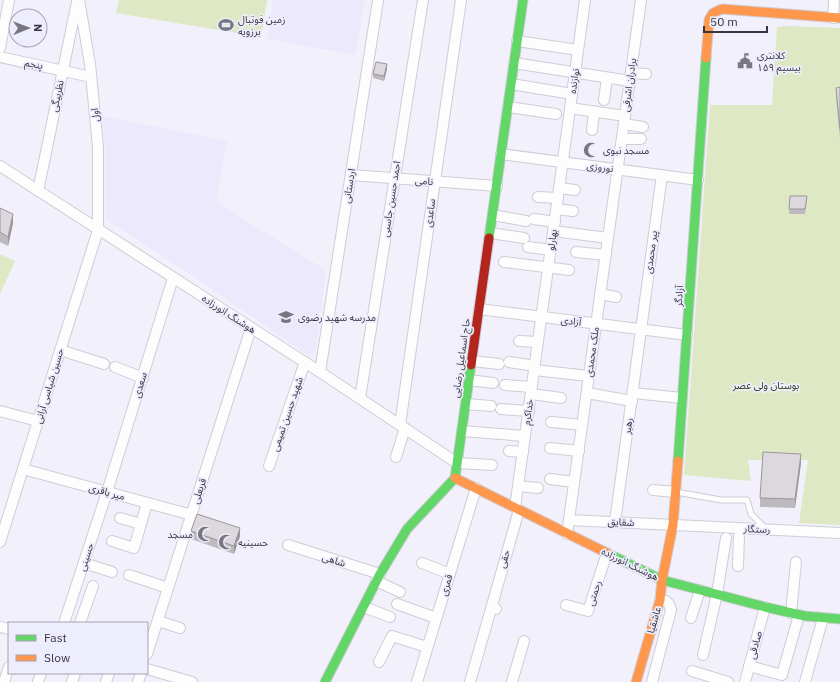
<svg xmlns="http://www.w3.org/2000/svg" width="840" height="682" viewBox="0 0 840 682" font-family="'IBM Plex Sans','Noto Sans Arabic',sans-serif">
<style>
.built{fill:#ece9fd}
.green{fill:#dee8c5}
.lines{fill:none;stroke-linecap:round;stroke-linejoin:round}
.lane-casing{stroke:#ceccd6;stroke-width:7}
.street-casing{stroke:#ceccd6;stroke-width:12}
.fast-casing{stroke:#ceccd6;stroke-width:11}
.slow-casing{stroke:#ceccd6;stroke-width:11}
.jam-casing{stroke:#ceccd6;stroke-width:11}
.lane{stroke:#fdfdfe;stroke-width:5}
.street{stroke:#fdfdfe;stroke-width:10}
.fast{stroke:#63d668;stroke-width:9}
.slow{stroke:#ff974d;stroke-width:9}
.jam{stroke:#b3261e;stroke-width:9}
.wall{fill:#beb9bf}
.shaded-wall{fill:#9b969b}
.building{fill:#ddd7de;stroke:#9b969b}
.labels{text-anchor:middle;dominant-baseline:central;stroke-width:3.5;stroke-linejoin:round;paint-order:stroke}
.poi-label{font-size:10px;fill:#373640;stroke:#eeedfd;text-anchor:start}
.street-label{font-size:10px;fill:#373640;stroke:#eeedfd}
.park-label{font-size:10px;fill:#2e3711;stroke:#eeedfd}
</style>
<rect width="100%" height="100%" fill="#f2f0fa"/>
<g class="built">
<path d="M273 0H365L355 55 267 39Z"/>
<path d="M102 116 227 141 217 201 244 220 326 270 316 351 309 356 203 283 106 219 105 148Z"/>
</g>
<g class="green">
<path d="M119 0H267L261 37 116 13Z"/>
<path d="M788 26 840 28V525L799 523 808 460H748L751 481 684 475 710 105H772L777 27Z"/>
<path d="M0 254 15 261 0 294Z"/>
</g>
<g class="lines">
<g class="lane-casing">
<path id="lane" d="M676 492 721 500H747L751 514 766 529"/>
</g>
<g class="street-casing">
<g id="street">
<path d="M833 18 834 0"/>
<path d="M517 41 578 50"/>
<path d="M0 48 9 0"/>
<path d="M0 57 91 77"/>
<path d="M514 63 630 81"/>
<path d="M631 73 646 74"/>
<path d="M511 84 572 94"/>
<path d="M604 100 607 78"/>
<path d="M508 107 556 114"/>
<path d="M570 108 625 116"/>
<path d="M624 124 643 127"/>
<path d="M592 130 594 112"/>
<path d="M622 139H641"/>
<path d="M501 154 698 180"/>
<path d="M0 166 320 372 457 463 492 465"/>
<path d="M351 175 497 186"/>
<path d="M559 188 575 190"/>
<path d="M38 191 77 2"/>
<path d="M538 197 558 198"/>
<path d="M556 209 573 211"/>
<path d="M493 215 526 221"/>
<path d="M534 219 555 222"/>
<path d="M553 231 608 238"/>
<path d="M490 233 524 238"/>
<path d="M528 247 551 250"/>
<path d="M576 252 606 255"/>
<path d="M504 262 569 270"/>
<path d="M600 294 616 297"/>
<path d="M479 309 687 335"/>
<path d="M519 341 538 342"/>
<path d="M60 350 104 364"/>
<path d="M472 361 499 364"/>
<path d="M509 362 535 366"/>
<path d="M115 367 143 378"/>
<path d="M534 370 589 376"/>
<path d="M320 372 378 0"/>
<path d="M469 380 493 383"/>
<path d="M505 385 532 387"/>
<path d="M587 393 632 401"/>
<path d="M633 393 682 398"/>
<path d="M531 394 561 398"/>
<path d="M360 398 423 0"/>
<path d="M466 404 491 406"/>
<path d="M501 409 529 411"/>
<path d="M0 411 38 421"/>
<path d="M551 422 582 425"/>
<path d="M400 425 461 0"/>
<path d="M462 431 525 436"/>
<path d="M550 448 579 451"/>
<path d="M509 451 523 452"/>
<path d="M396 457 405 428"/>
<path d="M269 466 305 362"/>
<path d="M23 469 192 515"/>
<path d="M550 479 574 482"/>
<path d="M518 486 538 488"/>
<path d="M653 490 675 492"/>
<path d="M515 508 585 0"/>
<path d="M120 518 141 524"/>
<path d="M569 520 840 533"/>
<path d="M615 522 662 175"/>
<path d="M567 534 641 0"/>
<path d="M112 541 134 548 147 503"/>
<path d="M0 542 98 230V147L90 64 79 0"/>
<path d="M288 545 380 574"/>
<path d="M84 563 112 572"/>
<path d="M422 563 450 574"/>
<path d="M738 566 739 536"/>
<path d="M129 575 168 588"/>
<path d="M376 581 400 592"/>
<path d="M397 604 436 618"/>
<path d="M566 605 588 611 607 553"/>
<path d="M364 607 390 617"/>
<path d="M491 609 519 510"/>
<path d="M791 613 796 562"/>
<path d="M691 618 700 590"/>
<path d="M158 621 180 628"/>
<path d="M64 623 107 492 173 278"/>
<path d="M80 623 93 586"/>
<path d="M0 627 9 629"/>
<path d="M147 654 251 328"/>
<path d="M703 655 717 594 726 538"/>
<path d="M379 662 392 636 427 647"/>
<path d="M749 666 782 675 799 615"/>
<path d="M147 669 192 682"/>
<path d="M692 671 728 682"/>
<path d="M4 682 9 667"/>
<path d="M38 682 41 673"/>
<path d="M72 682 75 673"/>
<path d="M106 682 109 673"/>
<path d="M138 682 141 673"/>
<path d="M417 682 476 488"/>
<path d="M470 682 491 609H496"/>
<path d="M512 682 524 641"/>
<path d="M652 682 671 610 669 604 666 601 660 600"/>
<path d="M745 682 765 607"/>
<path d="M805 682 823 618"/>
</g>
</g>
<g class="fast-casing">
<g id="fast">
<path d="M489 238 523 0"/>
<path d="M678 461 706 58"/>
<path d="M607 553 662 580 765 607 805 616 840 619"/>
<path d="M325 682 380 574 407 529 455 478 471 365"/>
</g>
</g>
<g class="slow-casing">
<g id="slow">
<path d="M706 58 709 20 713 13 722 9 840 18"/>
<path d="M455 478 607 553"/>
<path d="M636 682 660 600 662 580 673 525 678 461"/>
</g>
</g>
<g class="jam-casing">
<path id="jam" d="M471 365 489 238"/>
</g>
<use href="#lane" class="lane"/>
<use href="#street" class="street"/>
<use href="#fast" class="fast"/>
<use href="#slow" class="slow"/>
<use href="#jam" class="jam"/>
</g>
<g class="wall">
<path d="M387 69 384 81 373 78V74Z"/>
<path d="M840 87V138L836 97V88Z"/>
<path d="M790 196 807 200 805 214H789Z"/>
<path d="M0 208 13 223 8 246 0 242Z"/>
<path d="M801 463 795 508 760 507V498Z"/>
<path d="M191 531 240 536 234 554 191 539Z"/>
</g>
<g class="shaded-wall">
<path d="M387 64V69L384 81V76Z"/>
<path d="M13 214V223L8 246V237Z"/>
<path d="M801 454V463L795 508V499Z"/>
<path d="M240 528V536L234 554V546Z"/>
</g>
<g class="building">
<path d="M376 62 387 64 384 76 373 74Z"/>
<path d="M840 87V129L836 88Z"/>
<path d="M790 196H807L805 209H789Z"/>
<path d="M0 208 13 214 8 237 0 232Z"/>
<path d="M763 452 801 454 795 499 760 498Z"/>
<path d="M197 514 240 528 234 546 191 531Z"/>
</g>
<defs>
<g id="stadium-bare" transform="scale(1.2)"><path d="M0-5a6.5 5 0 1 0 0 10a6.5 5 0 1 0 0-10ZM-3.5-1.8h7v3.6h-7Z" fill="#787781" stroke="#eeedfd" stroke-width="2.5" paint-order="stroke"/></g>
<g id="civic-bare" transform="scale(1.2)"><path d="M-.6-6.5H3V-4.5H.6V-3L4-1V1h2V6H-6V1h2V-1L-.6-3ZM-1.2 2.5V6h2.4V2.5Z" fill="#787781" stroke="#eeedfd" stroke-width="2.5" paint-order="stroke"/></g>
<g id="mosque-bare" transform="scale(1.2)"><path d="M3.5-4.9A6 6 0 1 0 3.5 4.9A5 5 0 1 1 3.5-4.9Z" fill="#787781" stroke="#eeedfd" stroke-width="2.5" paint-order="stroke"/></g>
<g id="school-bare" transform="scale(1.2)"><path d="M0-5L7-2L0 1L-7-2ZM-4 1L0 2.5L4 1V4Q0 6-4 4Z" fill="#787781" stroke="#eeedfd" stroke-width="2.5" paint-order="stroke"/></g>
</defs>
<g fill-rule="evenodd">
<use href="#stadium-bare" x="226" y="25"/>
<use href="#civic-bare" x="745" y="61"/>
<use href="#mosque-bare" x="591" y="150"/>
<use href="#school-bare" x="286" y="317"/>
<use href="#mosque-bare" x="205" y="534"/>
<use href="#mosque-bare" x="226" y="542"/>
</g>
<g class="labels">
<g class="poi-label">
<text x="238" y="19">زمین فوتبال<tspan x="238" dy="12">برزویه</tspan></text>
<text x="757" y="55">کلانتری<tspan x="757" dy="12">۱۵۹ بیسیم</tspan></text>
<text x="603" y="150">مسجد نبوی</text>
<text x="298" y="317">مدرسه شهید رضوی</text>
<text x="193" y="534" text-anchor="end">مسجد</text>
<text x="238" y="542">حسینیه</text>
</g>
<g class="street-label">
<text transform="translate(34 64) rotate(11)">پنجم</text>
<text transform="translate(574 81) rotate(-82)">نوازنده</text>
<text transform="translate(629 85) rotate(-82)">برادران اشرفی</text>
<text transform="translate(57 96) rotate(-78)">نظربیگی</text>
<text transform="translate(95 115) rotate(-96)">اول</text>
<text transform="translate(600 167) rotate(7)">نوروزی</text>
<text transform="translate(424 181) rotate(4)">نامی</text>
<text transform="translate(349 186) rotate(-81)">اردستانی</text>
<text transform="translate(391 199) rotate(-81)">احمد حسین جاسبی</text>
<text transform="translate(430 213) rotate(-82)">ساعدی</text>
<text transform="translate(552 240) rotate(-82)">بهارلو</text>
<text transform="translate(651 252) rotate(-82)">پیر محمدی</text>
<text transform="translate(679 296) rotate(-86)">آزادگر</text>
<text transform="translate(229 314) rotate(33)">هوشنگ انورزاده</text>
<text transform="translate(571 321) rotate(7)">آزادی</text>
<text transform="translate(592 352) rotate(-82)">ملک محمدی</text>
<text transform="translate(461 358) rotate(-82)">حاج اسماعیل رضایی</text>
<text transform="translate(140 385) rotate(-73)">سعدی</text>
<text transform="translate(49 386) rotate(-73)">حسین شیاسی آرانی</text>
<text transform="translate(528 412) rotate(-82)">خداکرم</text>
<text transform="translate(287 414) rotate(-71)">شهید حسین تمیمی</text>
<text transform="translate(628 426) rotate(-82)">رهبر</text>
<text transform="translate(199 491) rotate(-72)">قربعلی</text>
<text transform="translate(107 492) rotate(15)">میر باقری</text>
<text transform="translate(621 522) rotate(3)">شقایق</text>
<text transform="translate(757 529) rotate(3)">رستگار</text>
<text transform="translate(86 557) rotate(-72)">حسینی</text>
<text transform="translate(504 559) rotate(-74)">حقی</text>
<text transform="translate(334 560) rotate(18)">شاهی</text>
<text transform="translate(630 564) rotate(26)">هوشنگ انورزاده</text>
<text transform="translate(446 585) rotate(-73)">قمری</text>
<text transform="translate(594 593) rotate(-72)">رحمتی</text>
<text transform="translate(654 620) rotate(-74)">عاشقیا</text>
<text transform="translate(755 645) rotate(-75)">صادقی</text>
</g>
<g class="park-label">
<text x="766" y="385">بوستان ولی عصر</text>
</g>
</g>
<rect x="8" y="622" width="140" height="52" fill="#eeedfd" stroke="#a5a4b1"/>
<rect x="16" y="635" width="20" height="6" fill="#63d668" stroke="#a5a4b1"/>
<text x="44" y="642" font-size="12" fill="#373640">Fast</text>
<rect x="16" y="655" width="20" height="6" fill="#ff974d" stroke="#a5a4b1"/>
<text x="44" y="662" font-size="12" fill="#373640">Slow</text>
<g transform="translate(28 28) rotate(89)"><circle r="19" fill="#eeedfd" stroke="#a5a4b1"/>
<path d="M0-3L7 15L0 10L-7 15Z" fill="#787781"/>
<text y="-6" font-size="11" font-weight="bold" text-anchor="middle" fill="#373640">N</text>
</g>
<path d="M704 26v6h63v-6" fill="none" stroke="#373640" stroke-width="2"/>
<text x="710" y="26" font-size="12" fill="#373640" stroke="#eeedfd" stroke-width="3" paint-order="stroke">50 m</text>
</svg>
